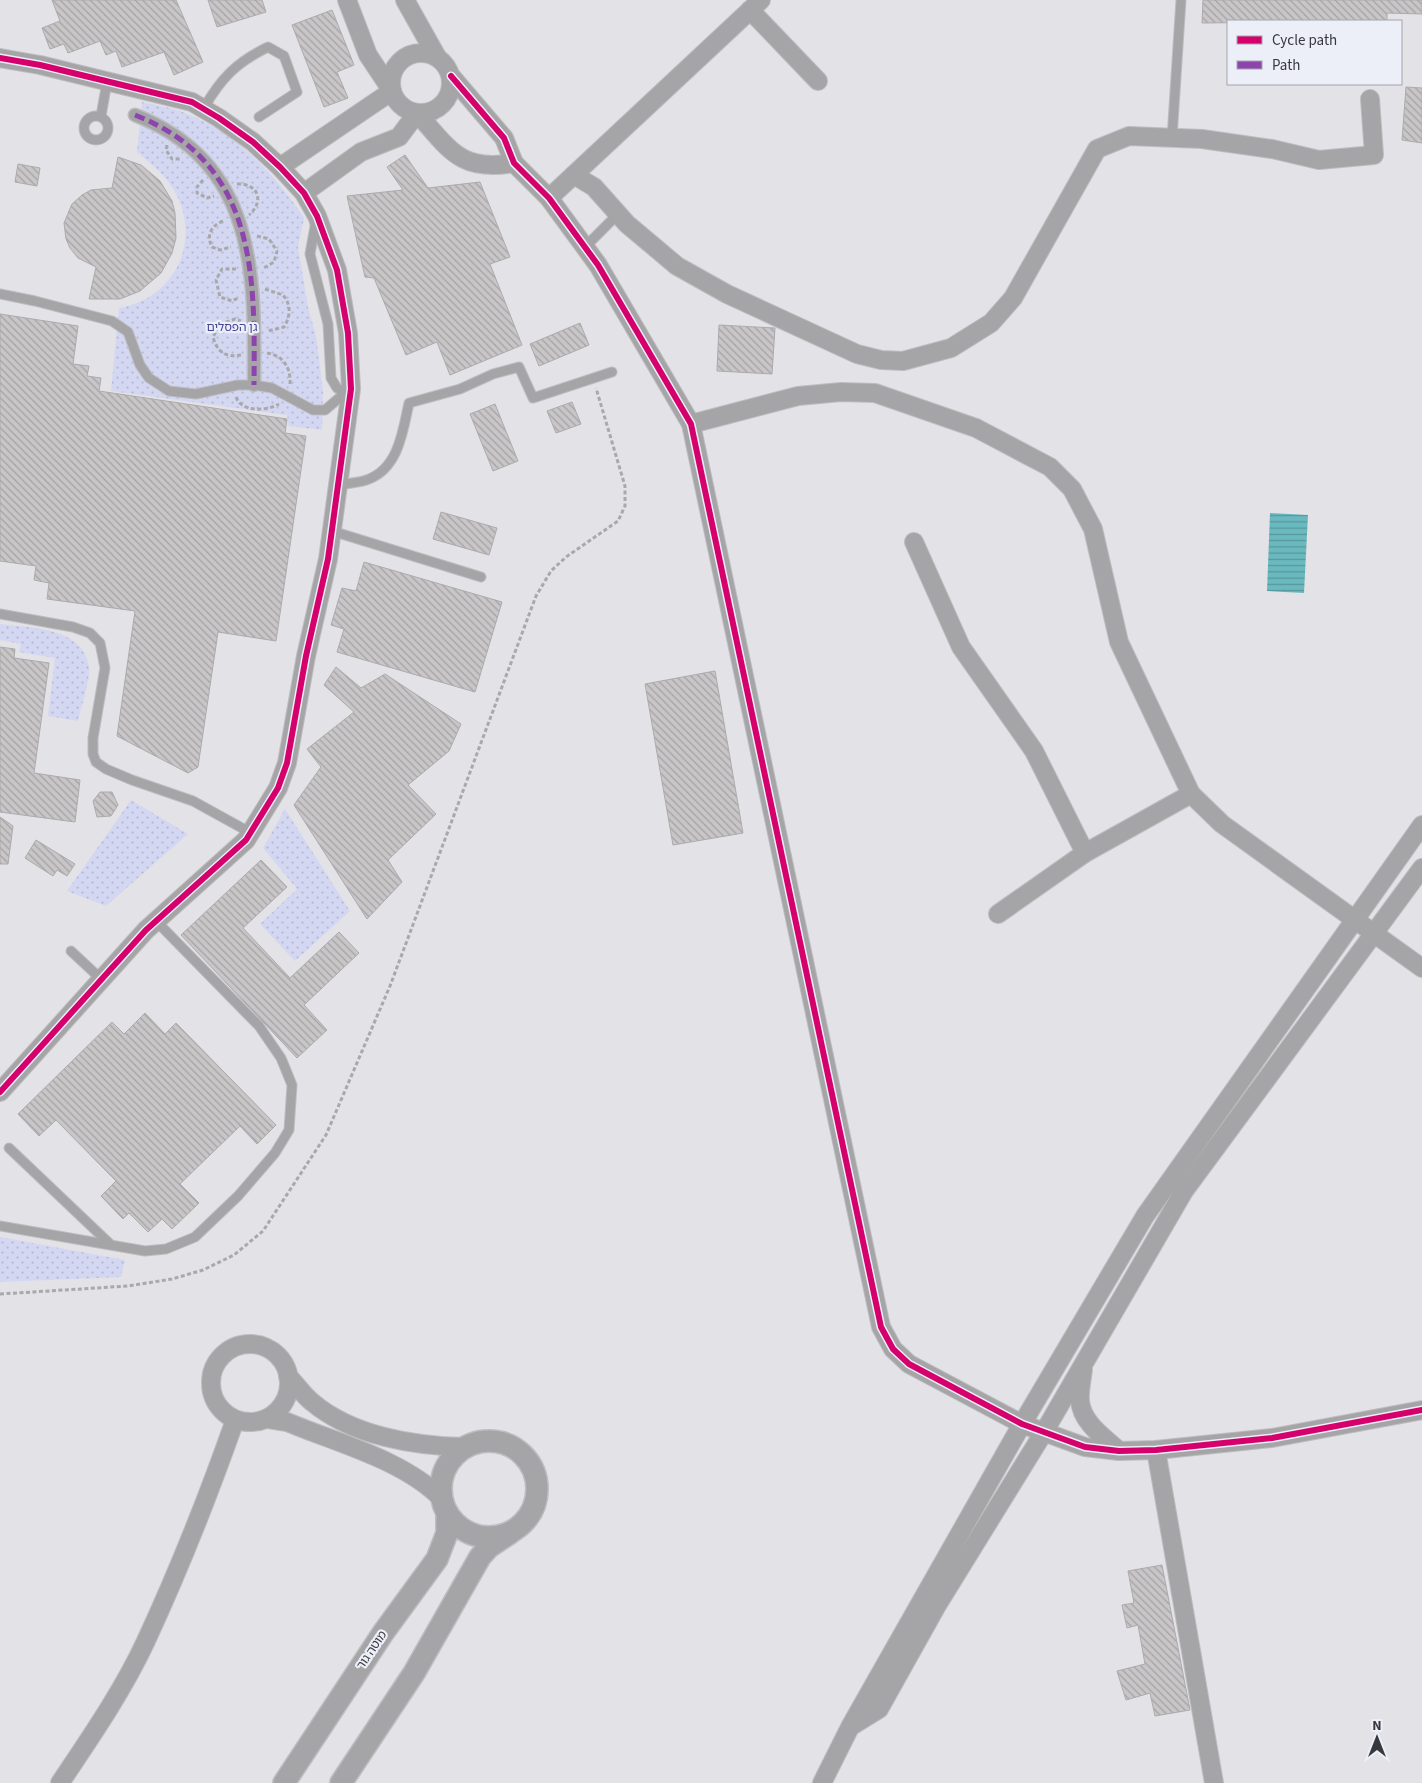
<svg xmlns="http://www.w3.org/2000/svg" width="1422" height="1783" viewBox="0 0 1422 1783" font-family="'Source Sans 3','Noto Sans Hebrew',sans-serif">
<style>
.park{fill:url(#park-dots)}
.water{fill:url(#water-rules)}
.building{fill:url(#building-back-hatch);stroke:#adaaac}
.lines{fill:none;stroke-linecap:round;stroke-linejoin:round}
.service-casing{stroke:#bdbdc1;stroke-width:11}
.pedestrian-casing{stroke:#bdbdc1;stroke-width:15}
.minor-casing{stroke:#bdbdc1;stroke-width:20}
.tertiary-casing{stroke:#bdbdc1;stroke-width:24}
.path{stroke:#a9a9ab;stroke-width:3;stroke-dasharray:4 2.5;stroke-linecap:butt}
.service{stroke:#a5a4a6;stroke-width:9}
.pedestrian{stroke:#a5a4a6;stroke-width:12}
.minor{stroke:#a5a4a6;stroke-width:18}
.tertiary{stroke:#a5a4a6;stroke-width:21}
.quiet{stroke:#8e44ad;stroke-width:5;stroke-dasharray:10 5;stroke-linecap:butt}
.cycleway-casing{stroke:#eceef8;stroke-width:9}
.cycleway{stroke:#d6006c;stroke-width:6}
.labels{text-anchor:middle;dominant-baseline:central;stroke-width:4.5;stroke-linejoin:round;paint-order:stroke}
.park-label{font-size:12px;fill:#454596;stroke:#eceef8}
.street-label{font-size:12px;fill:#37383c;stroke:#eceef8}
</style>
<defs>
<pattern id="park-dots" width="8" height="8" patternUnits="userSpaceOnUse" patternTransform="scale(1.25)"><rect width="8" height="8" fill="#d4d7f2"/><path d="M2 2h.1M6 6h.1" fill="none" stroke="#b7b9d0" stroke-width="1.8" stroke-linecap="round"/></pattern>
<pattern id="water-rules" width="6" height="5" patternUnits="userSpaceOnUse" patternTransform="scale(1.25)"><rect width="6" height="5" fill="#6ab9bf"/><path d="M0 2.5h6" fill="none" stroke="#58979c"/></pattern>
<pattern id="building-back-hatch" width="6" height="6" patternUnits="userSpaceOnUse" patternTransform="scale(1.25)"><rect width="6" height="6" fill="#c9c6c8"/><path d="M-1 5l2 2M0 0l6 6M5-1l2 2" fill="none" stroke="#a4a2a4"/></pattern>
</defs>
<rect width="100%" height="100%" fill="#e2e2e7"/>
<g class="park">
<path d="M142 102C155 105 168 107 180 111 234 130 274 173 304 218L298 247 308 307 316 336 323 391 322 430 289 426 287 415 111 391 119 308C177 298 204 237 172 187 163 173 149 162 137 152Z"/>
<path d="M0 624C31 628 85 627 89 668 90 681 81 707 78 721L48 716 55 658 19 652 21 644 0 640Z"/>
<path d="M131 800 188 834 106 906 67 891Z"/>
<path d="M285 809 350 911 295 961 260 924 297 889 263 848Z"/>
<path d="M0 1237 125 1260 121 1277 0 1282Z"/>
</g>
<path class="water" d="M1270 513 1308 515 1304 593 1267 591Z"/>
<g class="building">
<path d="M52 0H176L203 62 174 75 164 52 122 67 116 51 106 55 100 41 68 53 64 44 50 49 42 28 60 21Z"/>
<path d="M208 0H262L266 12 217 27Z"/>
<path d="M1203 0H1422V14L1387 13V21L1202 23Z"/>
<path d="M332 10 354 65 337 72 348 98 324 107 292 25Z"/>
<path d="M1406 87 1422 88V143L1402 140Z"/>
<path d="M405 155 428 188 480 182 510 257 490 264 522 345 450 375 437 342 406 355 374 278 365 277 347 196 403 190 387 167Z"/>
<path d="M118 157 141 165 160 181 172 201 175 213 176 238 172 253 161 273 140 291 120 299H89L96 267 78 258 70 248 66 239 64 223 72 204 82 195 91 190 112 188Z"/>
<path d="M18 164 40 168 37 186 15 182Z"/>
<path d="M0 314 78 326 73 364 89 366 87 376 101 378 99 391 287 419 285 433 306 436 276 641 218 632 198 767 188 773 117 736 135 611 47 599 49 583 34 580 36 566 0 561Z"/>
<path d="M580 323 589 345 539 366 530 344Z"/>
<path d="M719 325 775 328 772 374 717 371Z"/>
<path d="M572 402 581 424 556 433 547 411Z"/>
<path d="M495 404 518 461 493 471 470 414Z"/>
<path d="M441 512 497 528 489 555 433 539Z"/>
<path d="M364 562 502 602 475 692 337 652 344 629 331 625 342 588 356 591Z"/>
<path d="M0 647 15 649 14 658 49 663 34 773 80 780 75 822 0 812Z"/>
<path d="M336 667 361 688 385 674 461 724 449 751 408 785 436 814 388 860 402 882 367 919 294 805 321 767 307 749 354 712 324 685Z"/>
<path d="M715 671 743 833 673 845 645 684Z"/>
<path d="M100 792H112L118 805 111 816 97 817 93 801Z"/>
<path d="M0 817 13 826 8 864H0Z"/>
<path d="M36 840 75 864 67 876 57 870 53 876 25 858Z"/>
<path d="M261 860 287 887 243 928 290 978 339 932 359 953 304 1005 327 1030 297 1058 181 935Z"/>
<path d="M145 1013 165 1034 176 1023 276 1125 257 1144 240 1126 180 1184 199 1203 172 1229 162 1219 148 1232 129 1213 123 1219 101 1196 116 1181 56 1120 39 1136 18 1114 112 1022 124 1034Z"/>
<path d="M1162 1565 1190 1710 1155 1716 1150 1693 1126 1700 1117 1671 1145 1664 1138 1625 1127 1628 1122 1605 1134 1603 1128 1571Z"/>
</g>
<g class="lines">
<g class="service-casing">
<g id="service">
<path d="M204 108C221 78 237 62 268 47L284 56 297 92 259 117"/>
<circle cx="96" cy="128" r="12"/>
<path d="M101 116 107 82"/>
<path d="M1172 138 1181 0"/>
<path d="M316 221 310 254 328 324 331 378 337 388 348 395"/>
<path d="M585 247 613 219"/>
<path d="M0 294 35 301 112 321 128 332 140 365 149 378 169 391 196 394 238 385H254L272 388 313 410H325L345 393"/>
<path d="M338 485C348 483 360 483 369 479 399 467 403 430 409 403L460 389 493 374 519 367 533 398 612 372"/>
<path d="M332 531 481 577"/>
<path d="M0 614 73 627 90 633 100 643 105 668 93 738V754L96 762 106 769 132 780 193 801 251 833"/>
<path d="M71 951 102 980"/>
<path d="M9 1148 110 1244"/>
<path d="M0 1226 145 1251 166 1249 195 1237 238 1196 275 1153 289 1130 292 1085 281 1058 259 1026 156 921"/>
</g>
</g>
<g class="pedestrian-casing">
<path id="pedestrian" d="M135 115C257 163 255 275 254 385"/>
</g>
<g class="minor-casing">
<g id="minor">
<path d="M405 0 437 57"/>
<path d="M750 10 818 81"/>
<circle cx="421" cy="83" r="30"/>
<path d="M0 58 40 65 192 102 219 118 253 142 280 167 304 193 317 216 337 270 348 333 351 389 328 559 306 656 287 763 278 788 246 840 146 930 0 1092"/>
<path d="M451 76 504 138 514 163 549 198 598 265 691 424 881 1327 893 1349 909 1364 1022 1424 1085 1447 1119 1451 1156 1450 1272 1438 1422 1410"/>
<path d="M280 167 392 91 368 55 347 0"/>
<path d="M574 175 594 187 627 224 677 266 727 294 857 354 881 360 903 361 951 348 991 323 1013 298 1097 149 1129 136 1202 139 1272 149 1319 160 1374 155 1370 99"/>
<path d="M304 193 361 152 399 137 417 113C450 150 460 172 514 163"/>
<path d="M549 198 761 0"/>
<path d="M691 424 798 396 841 392 875 393 976 428 1050 467 1072 489 1093 529 1119 642 1191 794 1222 824 1422 968"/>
<path d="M914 542 961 647 1034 751 1085 853"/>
<path d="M998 914 1085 853 1191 794"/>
<circle cx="250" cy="1383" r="39"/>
<path d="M1083 1369C1082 1379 1079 1391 1080 1401 1082 1423 1104 1437 1119 1451"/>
<path d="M288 1376C296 1384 303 1395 312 1402 352 1436 414 1446 465 1447"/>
<path d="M268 1419 287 1422C337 1443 404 1460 442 1499"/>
<path d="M1156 1450 1214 1783"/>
<path d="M853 1725 879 1709 936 1607 1044 1432 1184 1191 1422 868"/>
<path d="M60 1783C90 1738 122 1692 145 1643 178 1572 209 1494 235 1420"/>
<path d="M822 1783 850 1727 1022 1424 1145 1216 1422 825"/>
</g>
</g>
<g class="tertiary-casing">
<g id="tertiary">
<circle cx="489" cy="1489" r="48"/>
<path d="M284 1783 383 1633 437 1559 447 1533V1513"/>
<path d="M341 1783 414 1673 480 1557 489 1547 510 1533"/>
</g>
</g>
<g class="path">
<path d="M167 145 166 150 172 159H182"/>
<path d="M203 180 197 187V193L207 198 214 196"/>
<path d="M237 184C258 183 265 201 249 215"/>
<path d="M223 221C211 226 206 235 212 247L220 250 231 247"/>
<path d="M257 236 269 239 277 251 274 262 262 269"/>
<path d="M236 269H222L216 280 220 297 232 301 238 298"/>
<path d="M265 289 283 295C291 304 291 316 284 327L268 331"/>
<path d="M267 353C284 356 291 368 290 384"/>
<path d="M241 355C226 358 217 352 213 337L220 324 235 319 241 321"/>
<path d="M236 397C242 413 267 411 279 404"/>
<path d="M0 1294 128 1286 172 1279 203 1270 234 1255 263 1231 326 1135 390 986 536 596 551 571 566 557 618 521 625 506V486L596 388"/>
</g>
<use href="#service" class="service"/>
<use href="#pedestrian" class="pedestrian"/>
<use href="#minor" class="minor"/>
<use href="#tertiary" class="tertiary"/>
<path class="quiet" d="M135 115C257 163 255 275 254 385"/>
<g class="cycleway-casing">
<g id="cycleway">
<path d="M0 58 40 65 192 102 219 118 253 142 280 167 304 193 317 216 337 270 348 333 351 389 328 559 306 656 287 763 278 788 246 840 146 930 0 1092"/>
<path d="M451 76 504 138 514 163 549 198 598 265 691 424 881 1327 893 1349 909 1364 1022 1424 1085 1447 1119 1451 1156 1450 1272 1438 1422 1410"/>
</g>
</g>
<use href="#cycleway" class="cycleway"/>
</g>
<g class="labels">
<g class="park-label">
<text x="232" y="327">גן הפסלים</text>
</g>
<g class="street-label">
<text transform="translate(372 1650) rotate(-56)">מוטה גור</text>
</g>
</g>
<rect x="1227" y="20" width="175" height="65" fill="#eceef8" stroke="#a4a5ad"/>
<rect x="1237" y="36" width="25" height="8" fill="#d6006c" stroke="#a4a5ad"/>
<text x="1272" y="45" font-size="15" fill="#37383c">Cycle path</text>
<rect x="1237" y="61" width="25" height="8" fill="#8e44ad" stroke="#a4a5ad"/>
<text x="1272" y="70" font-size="15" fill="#37383c">Path</text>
<g transform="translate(1377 1738)" stroke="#eceef8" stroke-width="4" paint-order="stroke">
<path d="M0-4L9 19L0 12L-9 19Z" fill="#37383c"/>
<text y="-8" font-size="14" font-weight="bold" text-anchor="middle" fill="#37383c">N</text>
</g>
</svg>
